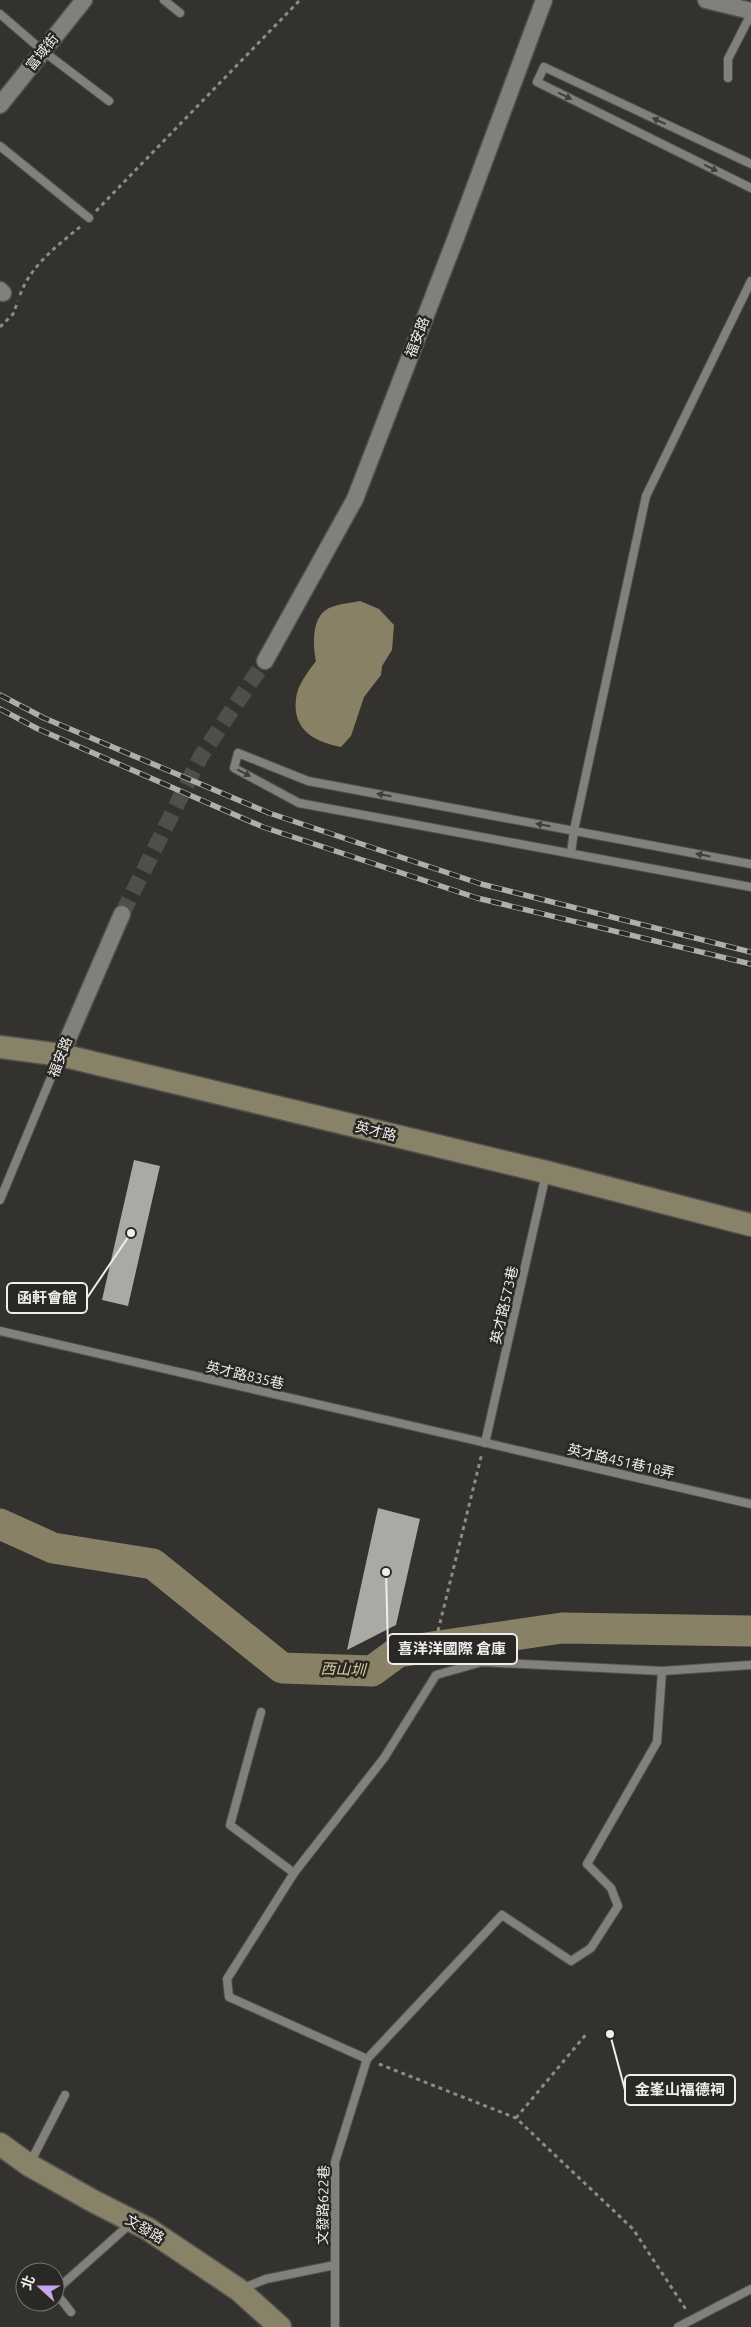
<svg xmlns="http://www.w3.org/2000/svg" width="751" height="2327" viewBox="0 0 751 2327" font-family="Ubuntu,'Noto Sans TC',sans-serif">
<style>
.water{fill:#898165}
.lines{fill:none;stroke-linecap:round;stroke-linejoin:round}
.river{stroke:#898165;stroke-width:31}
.building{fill:#aaa9a4}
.street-tunnel{stroke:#4f4e4a;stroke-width:16;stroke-dasharray:16 8;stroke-linecap:butt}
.lane-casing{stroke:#52514e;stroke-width:10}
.street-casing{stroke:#52514e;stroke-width:19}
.secondary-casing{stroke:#52514e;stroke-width:25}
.path{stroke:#8c8b88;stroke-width:3;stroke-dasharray:4 4;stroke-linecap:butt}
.lane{stroke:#81807c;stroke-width:8}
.street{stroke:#81807c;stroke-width:16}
.secondary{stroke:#888268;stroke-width:22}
.rail-casing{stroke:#afaeab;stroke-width:5.5}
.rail{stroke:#292824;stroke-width:4;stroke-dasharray:11;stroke-linecap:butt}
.oneway{fill:#3f3e3a}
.labels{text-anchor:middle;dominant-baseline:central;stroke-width:5;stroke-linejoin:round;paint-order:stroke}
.street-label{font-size:14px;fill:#efeeec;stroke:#292824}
.water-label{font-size:15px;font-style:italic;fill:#d8cb96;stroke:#292824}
.leader{fill:none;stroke:#efeeec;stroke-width:2}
.callout-dot{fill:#efeeec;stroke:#292824;stroke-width:2}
.callout{fill:#292824;stroke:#efeeec;stroke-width:2}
.callout-label{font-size:15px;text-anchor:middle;font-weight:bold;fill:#efeeec}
</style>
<rect width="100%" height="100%" fill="#33322e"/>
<path class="water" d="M360 601 379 609 394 625 392 650 382 666 381 675 364 697 351 736 341 747C315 742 292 730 296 699 297 685 308 672 316 661 313 645 311 617 329 608 338 604 350 603 360 601Z"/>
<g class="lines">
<path class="river" d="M0 1524 53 1548 153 1564 282 1668 372 1671 398 1652 562 1628 751 1631"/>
</g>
<g class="building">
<path d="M134 1160 160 1166 128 1306 102 1300Z"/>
<path d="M378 1508 420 1519 396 1625 347 1650Z"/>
</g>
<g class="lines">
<path class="street-tunnel" d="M122 914 201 756 265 661"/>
<g class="lane-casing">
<g id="lane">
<path d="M164 0 180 13"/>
<path d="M0 14 43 51 109 101"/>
<path d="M728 78V59L751 14"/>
<path d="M0 146 89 218"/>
<path d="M751 164 544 67 537 82 751 188"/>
<path d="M571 853 574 830 646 496 751 281"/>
<path d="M751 864 308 781 238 753 234 768 299 803 751 887"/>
<path d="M0 1200 60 1056"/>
<path d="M0 1331 751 1504"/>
<path d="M485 1443 546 1174"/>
<path d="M261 1712 230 1825 294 1873"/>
<path d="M367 2059 229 1997 227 1979 294 1873 384 1758 436 1675 482 1662 662 1671 751 1665"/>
<path d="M30 2163 65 2095"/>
<path d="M241 2289 266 2279 335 2265"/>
<path d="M55 2291 130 2224"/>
<path d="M55 2292 71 2312"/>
<path d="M335 2327V2162L367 2059 502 1915 571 1961 591 1948 618 1906 611 1888 587 1864 657 1742 662 1671"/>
<path d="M678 2327 751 2289"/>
</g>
</g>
<g class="street-casing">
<g id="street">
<path d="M706 0 751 11"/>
<path d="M0 105 84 0"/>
<path d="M0 290 3 293"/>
<path d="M265 661 355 499 455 240 544 0"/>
<path d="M61 1055 122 914"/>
</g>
</g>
<g class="secondary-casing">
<g id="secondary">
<path d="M0 1047 61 1055 546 1172 751 1225"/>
<path d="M0 2144 29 2165 93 2201 148 2229 239 2290 280 2327"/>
</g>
</g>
<g class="path">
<path d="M96 211 300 0"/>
<path d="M20 295C31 265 57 246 81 226"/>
<path d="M0 327 13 314 18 301"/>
<path d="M438 1631 482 1453"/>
<path d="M379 2064 516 2118 633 2229 687 2311"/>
<path d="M516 2118 588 2032"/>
</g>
<use href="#lane" class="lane"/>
<use href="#street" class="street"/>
<use href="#secondary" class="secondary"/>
<g class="rail-casing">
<g id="rail">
<path d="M0 695 44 718 269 813 481 884 751 952"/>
<path d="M0 709 38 729 263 827 477 898 751 964"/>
</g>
</g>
<use href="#rail" class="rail"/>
</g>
<defs><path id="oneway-solid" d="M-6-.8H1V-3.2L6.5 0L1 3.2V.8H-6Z" transform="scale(1.25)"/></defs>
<g class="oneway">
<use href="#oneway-solid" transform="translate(565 96) rotate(26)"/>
<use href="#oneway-solid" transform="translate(659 121) rotate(-155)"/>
<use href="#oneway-solid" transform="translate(711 168) rotate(26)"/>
<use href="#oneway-solid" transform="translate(244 773) rotate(28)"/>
<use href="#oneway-solid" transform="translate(384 795) rotate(-170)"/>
<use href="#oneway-solid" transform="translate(543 825) rotate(-170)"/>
<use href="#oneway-solid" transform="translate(703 855) rotate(-169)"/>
</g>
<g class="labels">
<g class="street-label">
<text transform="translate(42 52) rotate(-51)">富域街</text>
<text transform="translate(417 337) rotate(-69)">福安路</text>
<text transform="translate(60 1057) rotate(-69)">福安路</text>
<text transform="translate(376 1131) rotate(14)">英才路</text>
<text transform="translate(504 1305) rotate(-77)">英才路573巷</text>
<text transform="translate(245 1375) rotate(13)">英才路835巷</text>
<text transform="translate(621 1461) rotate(13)">英才路451巷18弄</text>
<text transform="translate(323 2205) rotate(-89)">文發路622巷</text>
<text transform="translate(145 2229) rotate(30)">文發路</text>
</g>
<g class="water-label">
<text transform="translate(343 1669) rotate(2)">西山圳</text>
</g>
</g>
<path class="leader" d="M131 1233L87 1298M386 1572L388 1649M610 2034L625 2090"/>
<g class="callout-dot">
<circle cx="131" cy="1233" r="5"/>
<circle cx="386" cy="1572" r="5"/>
<circle cx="610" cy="2034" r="5"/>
</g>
<g class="callout">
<rect x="7" y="1283" width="80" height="30" rx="5"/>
<rect x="388" y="1634" width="129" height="30" rx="5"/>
<rect x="625" y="2075" width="110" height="30" rx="5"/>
</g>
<g class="callout-label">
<text x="47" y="1303">函軒會館</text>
<text x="452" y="1654">喜洋洋國際 倉庫</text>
<text x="680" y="2095">金峯山福德祠</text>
</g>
<g transform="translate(40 2287) rotate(291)"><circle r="24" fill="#292824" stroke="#787774"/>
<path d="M0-4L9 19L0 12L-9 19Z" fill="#c8a6ef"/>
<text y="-8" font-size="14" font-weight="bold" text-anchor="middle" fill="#efeeec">北</text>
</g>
</svg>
